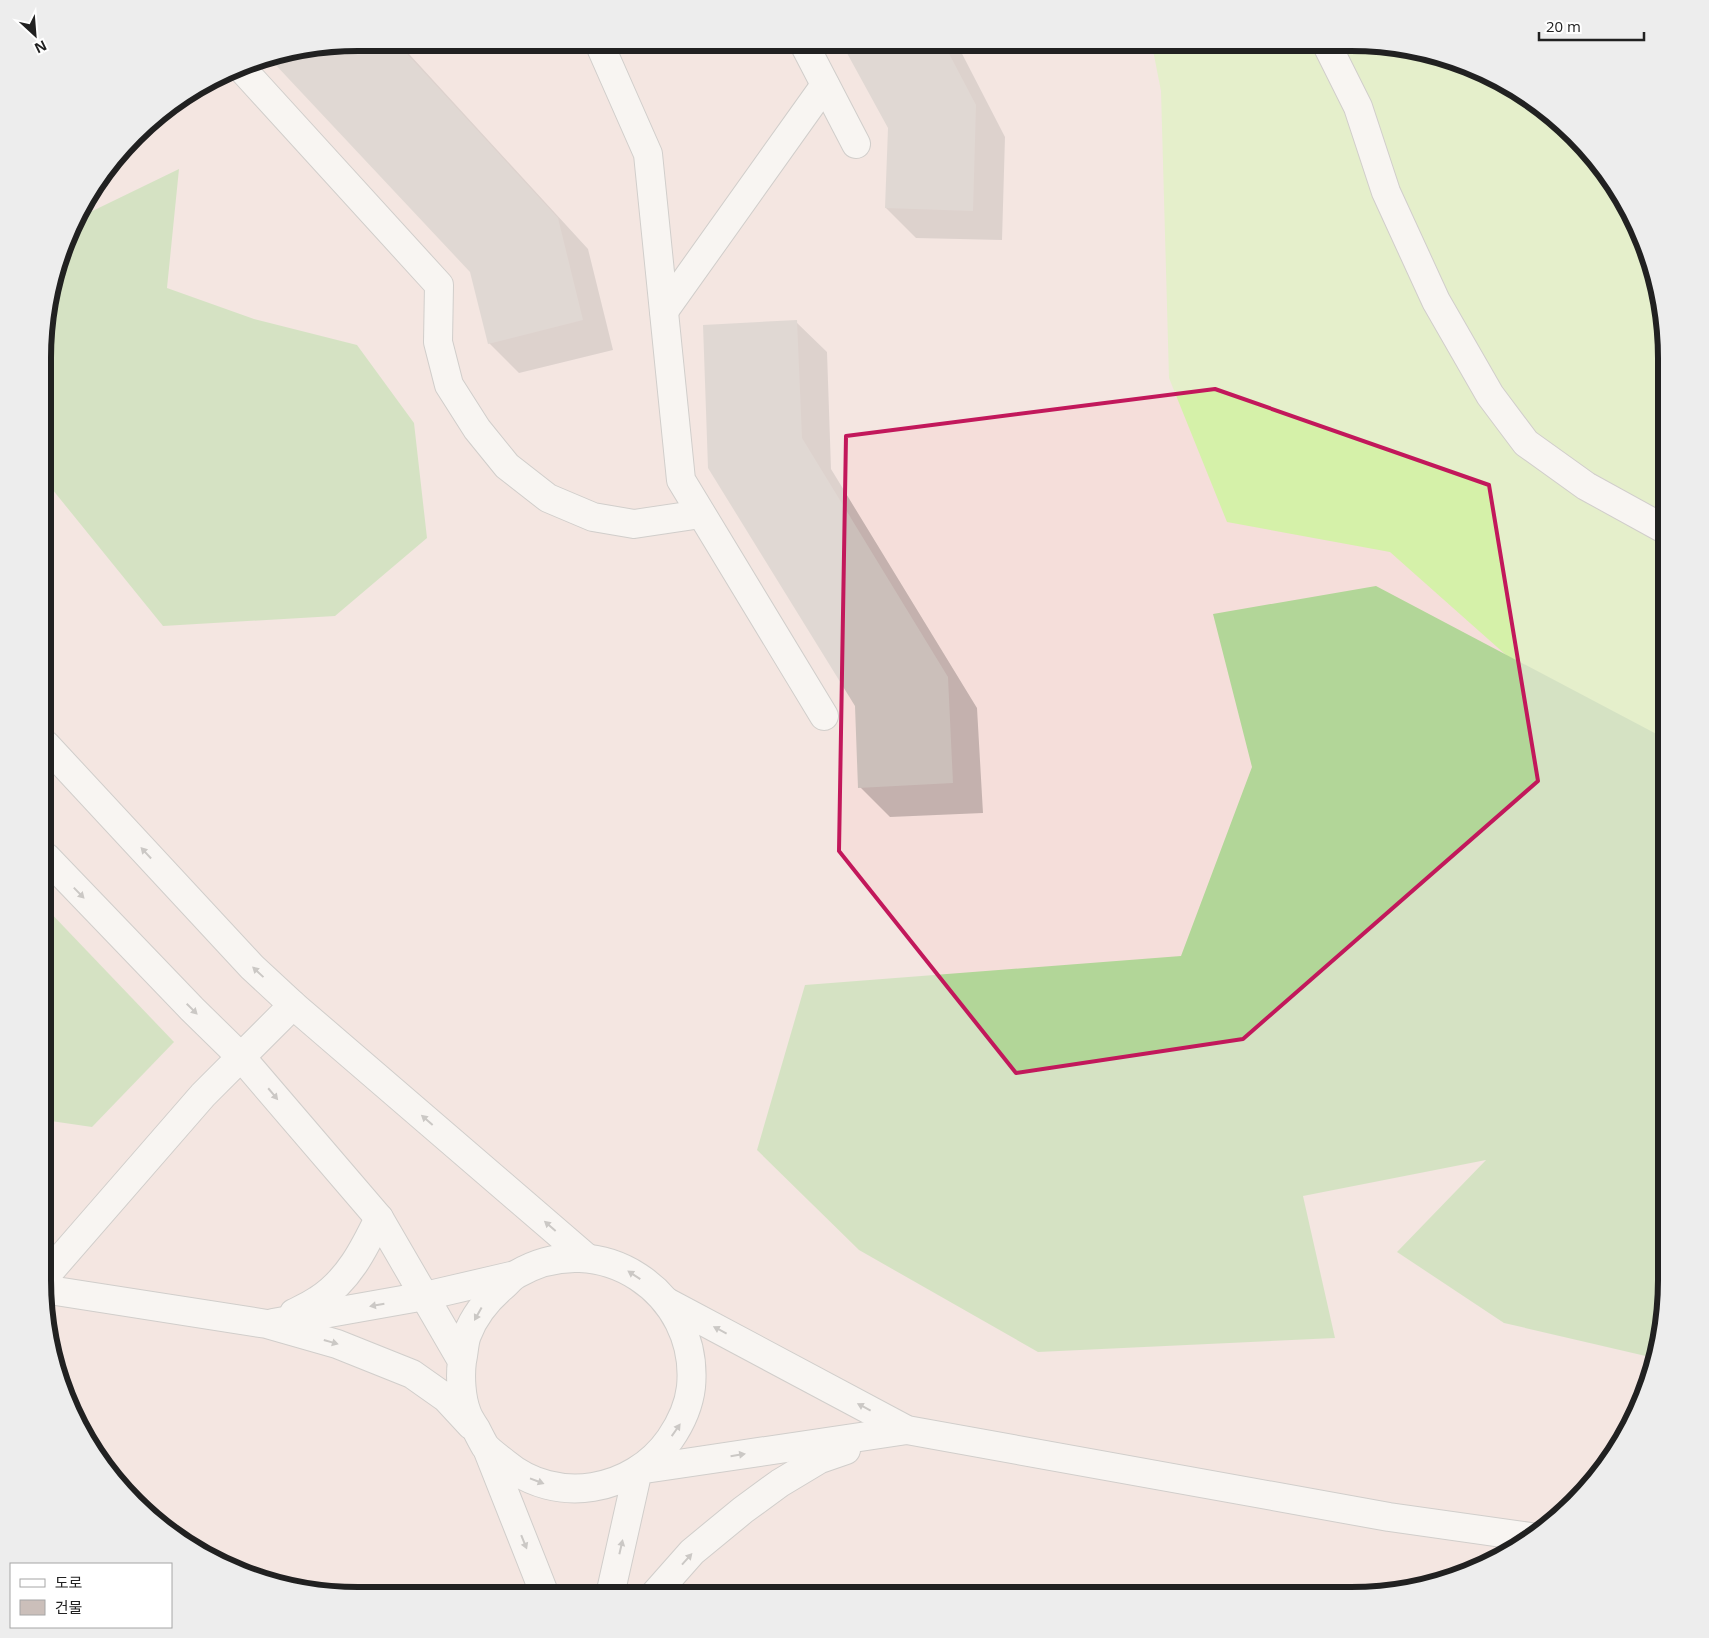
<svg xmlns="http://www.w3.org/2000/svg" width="1709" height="1638" viewBox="0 0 1709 1638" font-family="'Open Sans','Noto Sans KR',sans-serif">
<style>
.military{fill:#f5deda}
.grass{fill:#d5f1a9}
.forest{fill:#b2d698}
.shadow{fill:#0003}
.building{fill:#cbbfba}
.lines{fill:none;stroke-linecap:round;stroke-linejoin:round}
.minor-casing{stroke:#a8a8a8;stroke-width:30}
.minor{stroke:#fff;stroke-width:28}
.oneway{fill:#9b9b9b}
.marked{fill:none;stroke:#c2185b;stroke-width:4;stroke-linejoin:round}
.rim{fill:none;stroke:#212121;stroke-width:6}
</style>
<rect width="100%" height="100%" fill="#f2ede7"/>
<path class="military" d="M358 43 1392 45 1508 85 1601 166 1643 238 1666 338V1300L1634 1420 1601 1472 1543 1530 1471 1572 1371 1595H338L218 1563 166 1530 108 1472 66 1400 43 1300 49 297 85 201 150 121 257 59Z"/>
<path class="grass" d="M1152 45H1392L1508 85 1601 166 1643 238 1666 338V797L1390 552 1227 522 1169 378 1161 91Z"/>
<g class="forest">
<path d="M179 169 167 288 254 319 357 345 414 423 427 538 335 616 163 626 48 484 49 297 78 218Z"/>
<path d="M1376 586 1666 739V1300L1650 1357 1504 1323 1397 1252 1486 1160 1303 1196 1335 1338 1038 1352 859 1250 757 1150 805 985 1181 956 1252 767 1213 614Z"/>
<path d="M45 907 174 1042 92 1127 44 1120Z"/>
</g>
<g class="shadow">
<path d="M358 43H399L588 249 613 350 519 373 489 343 471 271 273 60V57Z"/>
<path d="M844 44H957L1005 137 1002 240 916 238 886 208 889 128Z"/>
<path d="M796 322 827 352 831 469 977 708 983 813 890 817 860 787 856 706 710 468Z"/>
</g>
<g class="building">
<path d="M358 43H397L558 218 583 320 488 344 470 272 272 61 271 57Z"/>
<path d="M842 44H944L976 105 973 211 885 208 888 128Z"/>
<path d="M797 320 802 438 948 677 953 783 858 788 855 706 708 468 703 325Z"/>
</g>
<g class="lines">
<g class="minor-casing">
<g id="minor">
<path d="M599 43 648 154 681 480 824 716"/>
<path d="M804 44 856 144"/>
<path d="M1327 45 1358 107 1386 192 1436 301 1490 395 1526 443 1586 486 1666 530"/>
<path d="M244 67V71L439 285 438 342 449 385 477 429 507 466 548 498 593 517 634 524 701 514"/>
<path d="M664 311 825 85"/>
<path d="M46 745 252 967 293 1005 587 1258"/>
<path d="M46 857 192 1009 241 1057 379 1218 462 1361C460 1376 461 1398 467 1413 469 1419 473 1424 476 1429 479 1435 482 1441 485 1446 490 1452 499 1458 505 1463 556 1506 633 1492 670 1439 681 1423 689 1405 691 1387 700 1292 599 1226 517 1274 511 1277 507 1283 502 1287 487 1300 474 1316 467 1335 464 1342 464 1353 462 1361"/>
<path d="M43 1279 203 1095 293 1005"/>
<path d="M43 1289 267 1324 337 1344 412 1374 446 1398 471 1425"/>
<path d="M667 1302 907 1430 1389 1517 1531 1537"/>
<path d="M294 1313C302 1309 311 1305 318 1300 348 1281 364 1249 379 1218"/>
<path d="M273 1323 425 1296 511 1276"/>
<path d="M488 1451 545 1595"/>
<path d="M610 1595 638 1470 907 1430"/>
<path d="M654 1595 692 1552 743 1510 780 1483 820 1459 846 1450"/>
</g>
</g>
<use href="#minor" class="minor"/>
</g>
<defs><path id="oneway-solid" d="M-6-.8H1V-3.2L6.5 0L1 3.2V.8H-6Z" transform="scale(1.25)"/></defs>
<g class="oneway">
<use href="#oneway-solid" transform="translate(146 853) rotate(-133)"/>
<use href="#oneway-solid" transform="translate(79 893) rotate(46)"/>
<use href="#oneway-solid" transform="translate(258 972) rotate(-137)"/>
<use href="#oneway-solid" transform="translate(192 1009) rotate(45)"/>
<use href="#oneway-solid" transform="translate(273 1094) rotate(50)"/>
<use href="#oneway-solid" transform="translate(427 1120) rotate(-139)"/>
<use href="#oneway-solid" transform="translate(550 1226) rotate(-139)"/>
<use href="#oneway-solid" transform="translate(634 1275) rotate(-147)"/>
<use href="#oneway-solid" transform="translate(377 1305) rotate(170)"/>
<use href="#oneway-solid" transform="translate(478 1314) rotate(119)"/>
<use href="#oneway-solid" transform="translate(720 1330) rotate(-152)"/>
<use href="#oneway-solid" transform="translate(331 1342) rotate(16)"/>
<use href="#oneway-solid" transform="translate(864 1407) rotate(-152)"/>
<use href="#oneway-solid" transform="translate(676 1430) rotate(-55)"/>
<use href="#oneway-solid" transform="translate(738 1455) rotate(-9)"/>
<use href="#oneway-solid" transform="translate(537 1481) rotate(21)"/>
<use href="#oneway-solid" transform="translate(524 1542) rotate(68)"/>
<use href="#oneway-solid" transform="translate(621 1547) rotate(-77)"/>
<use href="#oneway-solid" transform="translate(687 1559) rotate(-48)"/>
</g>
<path d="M0 0H1709V1638H0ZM1215 389 1489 485 1538 781 1243 1039 1016 1073 839 851 846 436Z" fill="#f2ede7" fill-opacity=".55" fill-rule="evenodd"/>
<path class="marked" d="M1215 389 1489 485 1538 781 1243 1039 1016 1073 839 851 846 436Z"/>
<path d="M0 0H1709V1638H0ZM358 51H1351A307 307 0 0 1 1658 358V1280A307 307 0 0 1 1351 1587H358A307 307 0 0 1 51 1280V358A307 307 0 0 1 358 51Z" fill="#ededed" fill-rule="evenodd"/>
<path class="rim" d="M358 51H1351A307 307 0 0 1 1658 358V1280A307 307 0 0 1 1351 1587H358A307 307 0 0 1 51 1280V358A307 307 0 0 1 358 51Z"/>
<rect x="10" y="1563" width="162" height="65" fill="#ffffff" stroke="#a6a6a6"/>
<rect x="20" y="1579" width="25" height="8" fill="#ffffff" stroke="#a6a6a6"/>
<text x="55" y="1588" font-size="15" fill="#212121">도로</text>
<rect x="20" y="1600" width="25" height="15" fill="#cbbfba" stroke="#a6a6a6"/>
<text x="55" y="1613" font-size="15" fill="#212121">건물</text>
<g transform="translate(35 35) rotate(154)" stroke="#ffffff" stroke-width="4" paint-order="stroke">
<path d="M0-4L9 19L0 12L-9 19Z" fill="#212121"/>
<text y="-8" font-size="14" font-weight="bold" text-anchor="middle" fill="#212121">N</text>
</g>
<path d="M1539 32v8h105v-8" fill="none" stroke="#212121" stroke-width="2.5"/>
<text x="1546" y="32" font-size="15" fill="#212121" stroke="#ffffff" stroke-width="4" paint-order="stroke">20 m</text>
</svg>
